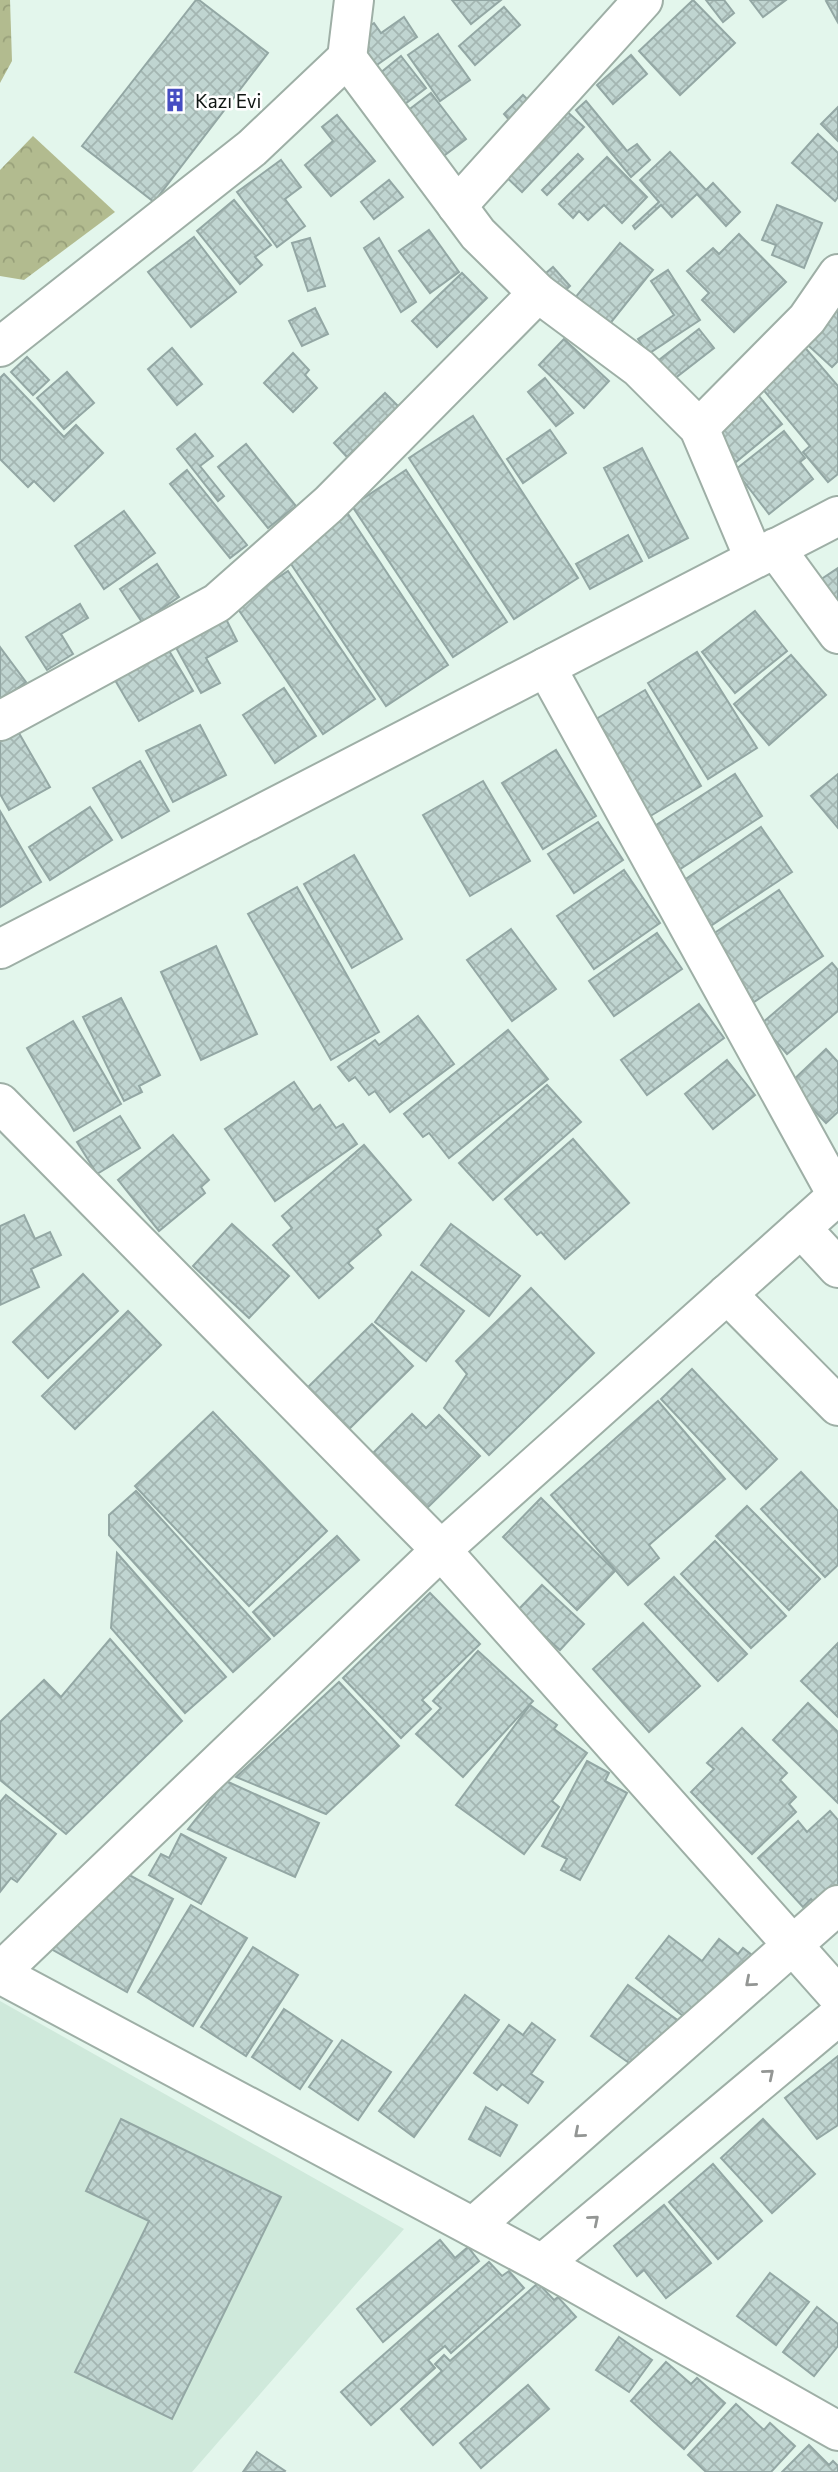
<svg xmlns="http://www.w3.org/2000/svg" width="838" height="2472" viewBox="0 0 838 2472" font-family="Commissioner,sans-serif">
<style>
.built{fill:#cfe9db}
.forest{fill:url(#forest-crowns)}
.building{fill:url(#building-cross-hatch);stroke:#93a7a4;stroke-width:2}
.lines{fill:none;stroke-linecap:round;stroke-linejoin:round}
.minor-casing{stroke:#9eafa6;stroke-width:42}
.minor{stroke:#fff;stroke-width:38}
.oneway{stroke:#939694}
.labels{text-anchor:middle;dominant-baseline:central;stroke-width:5;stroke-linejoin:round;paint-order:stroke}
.poi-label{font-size:19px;fill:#0f1512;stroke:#fff;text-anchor:start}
</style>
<defs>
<pattern id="forest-crowns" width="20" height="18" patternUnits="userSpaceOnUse" patternTransform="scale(1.75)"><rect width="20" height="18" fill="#b2bb8f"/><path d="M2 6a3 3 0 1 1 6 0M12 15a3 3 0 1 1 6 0" fill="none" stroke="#98a07a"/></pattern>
<pattern id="building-cross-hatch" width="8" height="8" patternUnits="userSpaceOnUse" patternTransform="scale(1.75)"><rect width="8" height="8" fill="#c0d5d1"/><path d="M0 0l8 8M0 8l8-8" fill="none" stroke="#a4b6b2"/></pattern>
</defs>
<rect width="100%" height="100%" fill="#e3f6ec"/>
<path class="built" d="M0 2001 404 2229 192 2472H0Z"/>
<g class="forest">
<path d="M0 0H10L12 61 0 83Z"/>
<path d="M33 136 115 212 24 280 0 276V170Z"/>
</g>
<g class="building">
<path d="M196 0H199L268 53 154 202 82 146Z"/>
<path d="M452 0H501L471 24Z"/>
<path d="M693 0 735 43 680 95 639 51Z"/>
<path d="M706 0H724L734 13 723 22Z"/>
<path d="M750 0H786L763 17Z"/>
<path d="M828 0H838L837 21 826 1Z"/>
<path d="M504 7 520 25 475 65 459 46Z"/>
<path d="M404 17 417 37 371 69 356 35 374 23 381 33Z"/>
<path d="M438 34 470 80 440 101 408 55Z"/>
<path d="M631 55 647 74 613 104 597 85Z"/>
<path d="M401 56 426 88 397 110 373 79Z"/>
<path d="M431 93 466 139 437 161 402 115Z"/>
<path d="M523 95 530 102 511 122 504 114Z"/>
<path d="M586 101 627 151 637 144 650 160 631 177 576 110Z"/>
<path d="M562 107 584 127 522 192 501 172Z"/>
<path d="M838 107V141L821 124Z"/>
<path d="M337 115 375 161 331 196 305 165 333 141 322 127Z"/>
<path d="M818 134 838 153V197L835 201 792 163Z"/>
<path d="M670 152 706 190 713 183 740 212 726 226 697 194 672 217 661 205 635 229 633 226 659 202 640 180Z"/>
<path d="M578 154 583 159 547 195 542 190Z"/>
<path d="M607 157 647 197 622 223 604 205 588 220 579 211 573 218 559 204Z"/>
<path d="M281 160 301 187 285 199 305 226 277 247 237 192Z"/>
<path d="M389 180 403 197 374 219 361 202Z"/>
<path d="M234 200 271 245 255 257 262 265 240 284 197 231Z"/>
<path d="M777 205 822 223 804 268 772 255 776 245 762 240Z"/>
<path d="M429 230 459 272 430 293 399 251Z"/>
<path d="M739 234 786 282 734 332 702 300 709 293 687 271 713 248 719 254Z"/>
<path d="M194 237 236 292 191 327 148 272Z"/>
<path d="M310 238 325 286 308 291 292 243Z"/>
<path d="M379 238 416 302 401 312 364 248Z"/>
<path d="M620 243 653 270 608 326 574 299Z"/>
<path d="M553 267 570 286 557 298 539 279Z"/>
<path d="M668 270 700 320 648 354 638 339 674 315 651 281Z"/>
<path d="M462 273 487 298 437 347 412 321Z"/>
<path d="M838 294V361L832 367 799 337Z"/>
<path d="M315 308 328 334 302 346 289 321Z"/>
<path d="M699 329 714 348 674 379 659 360Z"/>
<path d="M564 339 609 381 584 408 539 365Z"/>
<path d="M801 343 838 386V474L828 482 803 452 810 446 756 381Z"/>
<path d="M172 348 202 384 177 405 148 369Z"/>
<path d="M293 353 309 370 305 375 317 388 293 412 264 383Z"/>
<path d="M27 357 49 380 33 395 11 372Z"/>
<path d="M67 372 94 403 64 429 37 398Z"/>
<path d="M4 374 64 437 76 425 103 453 54 501 34 481 28 487 0 459V378Z"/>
<path d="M545 378 573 413 556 426 528 392Z"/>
<path d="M753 389 782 424 736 462 707 427Z"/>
<path d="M385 393 399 407 347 457 334 443Z"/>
<path d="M473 416 578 578 514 619 409 458Z"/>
<path d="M550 430 566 453 523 483 507 459Z"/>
<path d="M784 431 805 458 800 462 813 479 769 514 735 470Z"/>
<path d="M195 434 213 456 200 466 224 496 218 501 177 449Z"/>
<path d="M246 444 296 506 268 528 218 467Z"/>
<path d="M642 448 688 538 649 558 604 468Z"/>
<path d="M187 470 247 545 230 558 170 484Z"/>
<path d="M406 470 507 622 453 657 352 506Z"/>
<path d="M344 508 448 665 386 706 285 555Z"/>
<path d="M124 511 155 553 104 589 75 546Z"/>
<path d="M628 535 642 561 590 589 576 564Z"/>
<path d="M157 564 179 597 142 622 120 589Z"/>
<path d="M838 568V606L820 580Z"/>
<path d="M288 571 375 699 323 734 236 606Z"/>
<path d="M80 604 88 618 61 634 73 654 47 670 26 637Z"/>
<path d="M755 611 787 651 735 693 702 652Z"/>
<path d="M225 617 237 641 206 658 220 683 201 693 174 644Z"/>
<path d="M0 647 26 682 0 701Z"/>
<path d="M168 649 193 691 139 721 115 680Z"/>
<path d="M697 652 757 748 708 779 648 683Z"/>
<path d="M791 655 826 695 769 745 734 704Z"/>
<path d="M284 688 316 736 275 763 243 715Z"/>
<path d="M645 690 701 786 647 818 591 722Z"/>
<path d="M200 725 226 775 173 802 146 751Z"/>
<path d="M16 728 50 787 9 810 0 794V737Z"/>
<path d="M556 750 596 816 543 849 502 783Z"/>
<path d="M140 761 169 811 122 838 93 788Z"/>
<path d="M735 774 762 816 677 871 650 829Z"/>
<path d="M838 774V828L811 796Z"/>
<path d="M483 781 530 861 470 896 423 815Z"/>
<path d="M90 807 112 840 50 880 29 847Z"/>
<path d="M0 811 41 882 0 907Z"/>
<path d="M598 822 623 860 574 893 548 854Z"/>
<path d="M761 827 792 872 709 927 680 883Z"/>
<path d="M354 855 402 939 352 968 304 884Z"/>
<path d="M624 870 660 923 594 969 557 916Z"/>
<path d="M297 887 379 1032 331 1060 248 914Z"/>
<path d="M779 890 823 956 754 1002 710 936Z"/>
<path d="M511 929 556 989 512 1021 467 960Z"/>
<path d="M657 933 682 969 614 1016 589 981Z"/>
<path d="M216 946 257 1034 201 1060 161 972Z"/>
<path d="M832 963 838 970V1011L787 1054 761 1024Z"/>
<path d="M121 998 160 1075 139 1086 142 1092 124 1101 83 1017Z"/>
<path d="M699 1004 724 1038 647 1095 621 1060Z"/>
<path d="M418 1016 454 1064 390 1112 375 1091 369 1095 355 1077 349 1081 338 1067 375 1040 379 1045Z"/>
<path d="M73 1021 121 1104 74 1131 27 1048Z"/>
<path d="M508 1030 548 1079 449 1158 429 1133 423 1137 404 1114Z"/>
<path d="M826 1049 838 1062V1112L826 1123 789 1084Z"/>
<path d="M727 1060 755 1095 713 1129 685 1094Z"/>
<path d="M294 1082 313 1110 320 1105 336 1128 343 1124 357 1144 275 1201 225 1129Z"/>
<path d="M547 1085 581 1122 493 1200 459 1163Z"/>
<path d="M120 1116 140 1148 97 1174 77 1142Z"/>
<path d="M173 1135 209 1180 201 1187 205 1193 159 1231 118 1180Z"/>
<path d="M573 1139 629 1203 565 1259 541 1232 537 1235 505 1199Z"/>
<path d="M364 1145 411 1200 377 1229 381 1235 348 1263 353 1268 319 1298 273 1245 292 1228 282 1216Z"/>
<path d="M24 1215 35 1239 50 1232 61 1255 31 1269 39 1287 0 1305V1226Z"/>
<path d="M232 1224 289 1276 249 1318 193 1266Z"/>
<path d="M451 1224 520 1276 489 1316 421 1265Z"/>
<path d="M412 1272 464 1311 426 1361 375 1322Z"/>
<path d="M83 1274 118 1311 48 1378 13 1342Z"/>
<path d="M531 1288 594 1353 489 1455 444 1408 467 1374 456 1361Z"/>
<path d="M128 1311 161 1345 75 1429 42 1396Z"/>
<path d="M372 1324 413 1366 342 1436 301 1394Z"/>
<path d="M692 1369 777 1459 746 1489 661 1399Z"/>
<path d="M658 1401 725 1479 649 1545 659 1558 628 1585 551 1495Z"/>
<path d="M213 1412 327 1531 249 1606 135 1486Z"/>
<path d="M412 1414 426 1428 439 1415 480 1456 423 1512 369 1457Z"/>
<path d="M801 1472 838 1511V1565L825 1577 761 1509Z"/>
<path d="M136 1491 270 1639 233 1672 109 1535V1515Z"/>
<path d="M541 1498 615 1571 577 1610 503 1537Z"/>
<path d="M747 1506 820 1579 789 1610 716 1536Z"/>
<path d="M337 1536 359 1560 274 1636 253 1612Z"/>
<path d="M715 1541 786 1616 751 1648 681 1574Z"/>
<path d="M117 1553 226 1677 185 1713 111 1628Z"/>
<path d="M674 1577 747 1654 718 1681 645 1604Z"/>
<path d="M542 1585 584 1624 560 1650 517 1611Z"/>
<path d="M430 1593 480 1644 422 1700 431 1709 401 1738 343 1678Z"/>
<path d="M643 1623 700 1686 649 1732 593 1669Z"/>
<path d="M110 1639 182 1721 66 1834 0 1780V1722L44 1680 61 1697Z"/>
<path d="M838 1643V1717L801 1681Z"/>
<path d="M478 1651 533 1701 463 1777 416 1734 441 1708 433 1701Z"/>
<path d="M339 1682 399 1746 326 1814 236 1777Z"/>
<path d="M808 1703 838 1732V1803L773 1740Z"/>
<path d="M530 1705 557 1725 554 1729 587 1753 552 1801 559 1807 524 1854 456 1805Z"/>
<path d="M742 1728 787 1773 780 1780 796 1797 789 1804 796 1812 752 1854 691 1792 714 1769 707 1763Z"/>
<path d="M587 1761 609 1773 605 1781 627 1793 580 1880 561 1870 567 1859 542 1846Z"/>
<path d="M226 1781 319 1823 295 1877 188 1829Z"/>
<path d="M6 1795 56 1834 17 1882 11 1878 0 1892V1802Z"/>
<path d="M830 1811 838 1820V1892L820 1909 811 1899 803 1907 758 1858 798 1821 807 1832Z"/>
<path d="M181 1834 226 1858 201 1904 149 1875 161 1854 169 1858Z"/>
<path d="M120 1870 173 1899 127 1992 46 1946Z"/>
<path d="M191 1905 247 1938 193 2026 138 1992Z"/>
<path d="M669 1936 702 1961 719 1939 738 1954 743 1948 761 1962 689 2021 636 1978Z"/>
<path d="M253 1947 298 1975 246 2056 201 2027Z"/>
<path d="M628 1985 683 2024 639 2070 591 2036Z"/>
<path d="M465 1995 499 2020 414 2137 379 2111Z"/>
<path d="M284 2009 332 2041 300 2089 252 2057Z"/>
<path d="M532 2023 555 2040 531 2074 543 2082 528 2103 502 2084 497 2090 474 2073 509 2025 523 2035Z"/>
<path d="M342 2040 391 2072 358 2120 309 2087Z"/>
<path d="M838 2056V2125L817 2139 785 2098Z"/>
<path d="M486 2107 517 2125 500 2156 469 2139Z"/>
<path d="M121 2119 281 2197 172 2419 75 2372 149 2221 86 2191Z"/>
<path d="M763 2119 815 2174 772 2213 721 2158Z"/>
<path d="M713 2164 762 2221 718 2259 669 2202Z"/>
<path d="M664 2205 711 2263 666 2298 644 2270 637 2276 614 2246Z"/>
<path d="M440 2240 455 2258 468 2247 479 2261 383 2342 357 2309Z"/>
<path d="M489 2262 502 2276 509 2271 524 2288 451 2353 445 2346 428 2360 435 2368 371 2425 341 2392Z"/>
<path d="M770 2273 809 2302 776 2345 737 2316Z"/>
<path d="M538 2283 554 2300 558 2297 576 2317 433 2445 401 2409 442 2371 435 2364 444 2355 450 2361Z"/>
<path d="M817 2307 838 2324V2346L814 2376 783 2352Z"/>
<path d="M619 2337 652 2360 629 2392 596 2370Z"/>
<path d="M666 2362 691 2384 697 2378 725 2403 684 2449 631 2401Z"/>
<path d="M528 2385 549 2409 481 2468 460 2443Z"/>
<path d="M736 2404 764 2430 770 2423 795 2446 771 2472H706L688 2455Z"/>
<path d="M809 2445 829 2465 833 2461 838 2466V2472H782Z"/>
<path d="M257 2452 285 2471 284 2472H243Z"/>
</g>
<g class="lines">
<g class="minor-casing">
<g id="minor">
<path d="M347 58 478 234 538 293 639 368 699 428 754 558"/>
<path d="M457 206 643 0"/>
<path d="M0 347 252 148 347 58 354 0"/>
<path d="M699 428 807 319 838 274"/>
<path d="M775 548 838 634"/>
<path d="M546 667 837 1195"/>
<path d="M0 721 217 603 329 504 538 293"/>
<path d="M0 949 838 516"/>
<path d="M0 1103 441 1550 838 1996"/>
<path d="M801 1228 838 1268"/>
<path d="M727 1294 838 1406"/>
<path d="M0 1972 441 1550 838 1195"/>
<path d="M0 1974 542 2264 838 2431"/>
<path d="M473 2227 838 1905"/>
<path d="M542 2264 838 2016"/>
</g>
</g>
<use href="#minor" class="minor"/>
</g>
<defs><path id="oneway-chevron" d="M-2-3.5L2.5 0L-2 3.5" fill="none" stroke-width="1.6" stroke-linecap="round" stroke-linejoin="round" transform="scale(1.75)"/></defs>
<g class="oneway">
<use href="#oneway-chevron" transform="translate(750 1982) rotate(139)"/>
<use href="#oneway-chevron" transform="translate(769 2074) rotate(-40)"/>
<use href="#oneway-chevron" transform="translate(579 2133) rotate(139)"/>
<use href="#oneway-chevron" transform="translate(594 2220) rotate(-40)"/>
</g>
<defs>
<g id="building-bare" transform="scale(1.89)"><path d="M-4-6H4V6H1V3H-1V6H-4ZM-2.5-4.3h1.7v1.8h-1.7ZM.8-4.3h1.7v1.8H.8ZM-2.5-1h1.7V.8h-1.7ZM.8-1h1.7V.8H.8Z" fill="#464dc2" stroke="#fff" stroke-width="2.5" paint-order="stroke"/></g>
</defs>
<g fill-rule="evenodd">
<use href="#building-bare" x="175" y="100"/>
</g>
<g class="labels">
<g class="poi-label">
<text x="195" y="100">Kazı Evi</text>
</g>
</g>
</svg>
